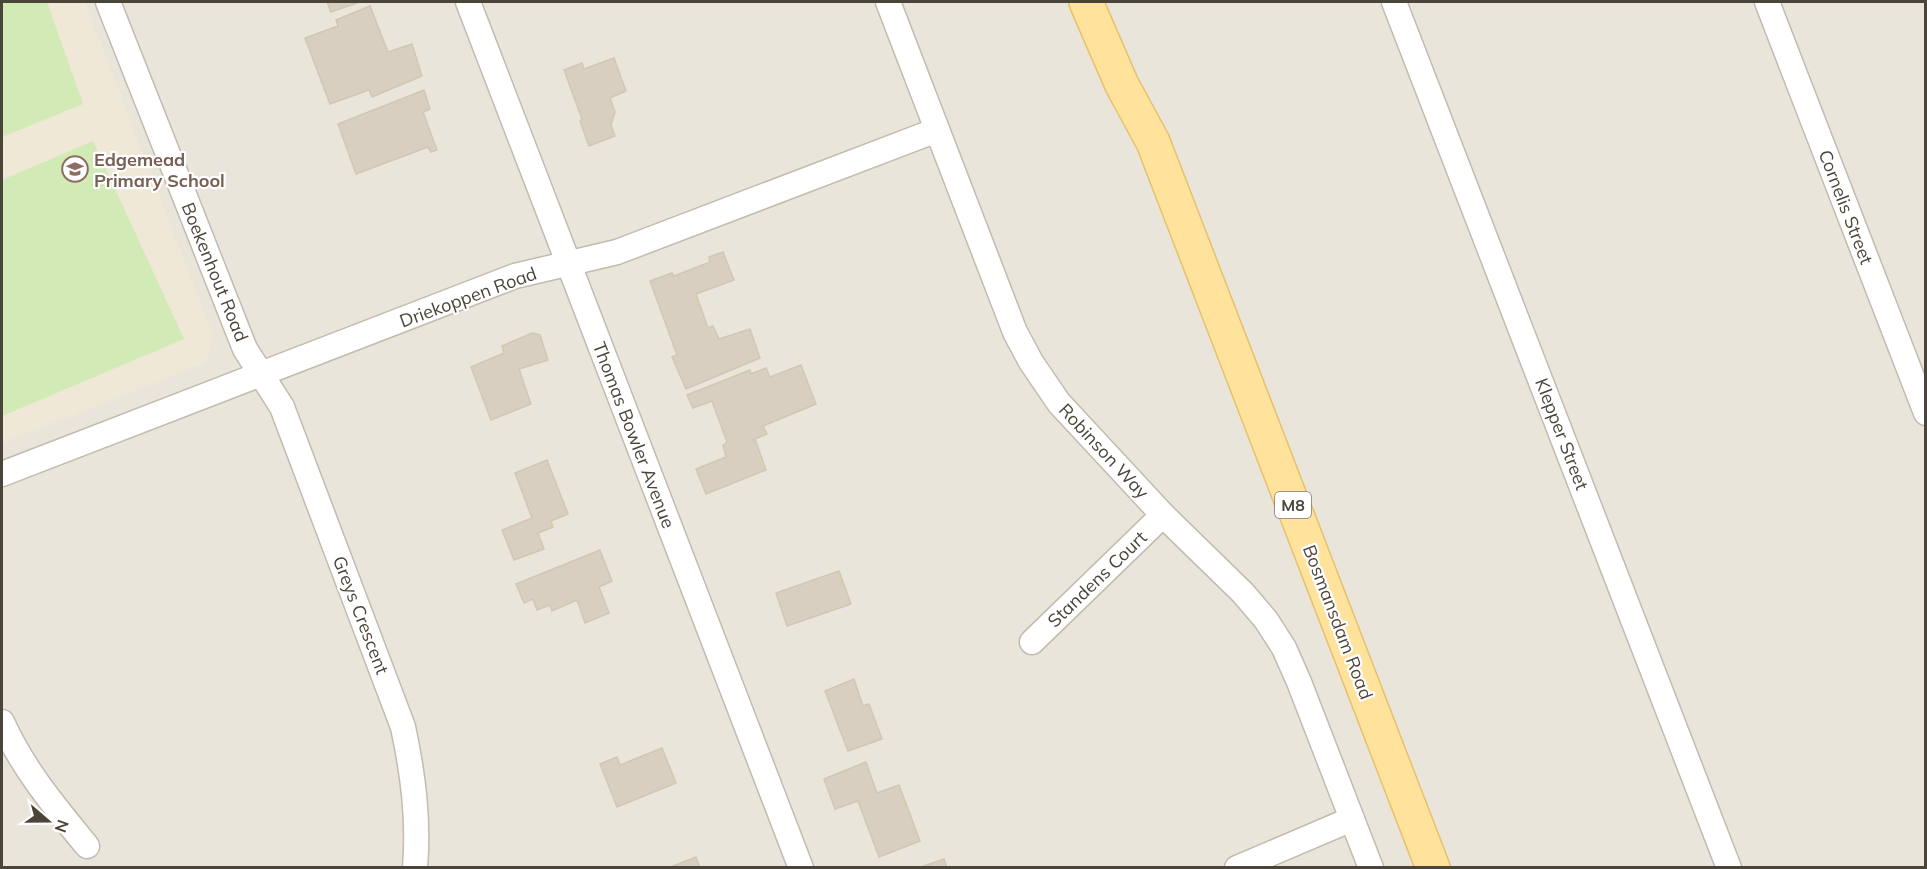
<svg xmlns="http://www.w3.org/2000/svg" width="1927" height="869" viewBox="0 0 1927 869" font-family="Mulish,sans-serif">
<style>
.residential{fill:#eae5da}
.education{fill:#efe8d6}
.green{fill:#d2eab5}
.building{fill:#d8cfc1;stroke:#d3c7b4;stroke-width:1.5}
.lines{fill:none;stroke-linecap:round;stroke-linejoin:round}
.minor-casing{stroke:#c2bbae;stroke-width:27}
.primary-casing{stroke:#e6c16a;stroke-width:36}
.minor{stroke:#fff;stroke-width:24}
.primary{stroke:#ffe39c;stroke-width:33}
.labels{text-anchor:middle;dominant-baseline:central;stroke-width:4.5;stroke-linejoin:round;paint-order:stroke}
.shield{fill:#fff;stroke:#817c74;stroke-width:1.5}
.shield-label{font-size:16px;font-weight:bold;fill:#4b4439}
.education-label{font-size:18px;font-weight:bold;fill:#785e54;stroke:#fff;text-anchor:start}
.street-label{font-size:18px;fill:#4b4439;stroke:#fff}
</style>
<rect width="100%" height="100%" fill="#f6f3ec"/>
<path class="residential" d="M2 2H1925V867L2 868Z"/>
<path class="education" d="M2 2H85L214 337 206 362 2 443Z"/>
<g class="green">
<path d="M2 2H47L83 104 2 137Z"/>
<path d="M93 141 184 339 2 416V180Z"/>
</g>
<g class="building">
<path d="M327 2H360L331 12Z"/>
<path d="M370 6 388 52 412 44 422 76 372 97 369 90 330 104 305 38 338 26 336 20Z"/>
<path d="M614 58 626 91 610 98 615 112 611 125 615 136 589 146 580 121 582 119 564 70 582 63 584 69Z"/>
<path d="M424 90 430 109 423 112 437 150 431 152 428 147 356 174 338 124Z"/>
<path d="M723 252 734 280 696 294 708 328 713 326 719 339 750 329 760 358 686 389 672 357 677 355 650 281 672 273 674 276 710 262 709 257Z"/>
<path d="M532 333 540 335 548 360 519 369 531 404 491 420 471 367 504 353 502 346Z"/>
<path d="M801 365 816 404 763 426 767 434 755 439 766 470 706 494 696 469 726 457 723 445 727 442 712 401 693 408 687 395 750 370 751 374 766 368 770 377Z"/>
<path d="M547 460 568 514 551 521 553 527 538 533 544 549 514 560 502 530 532 518 515 473Z"/>
<path d="M600 550 612 581 599 587 609 613 585 623 577 600 552 611 550 605 537 610 533 599 524 603 516 584Z"/>
<path d="M839 571 851 604 787 626 776 593Z"/>
<path d="M854 679 863 706 869 704 882 739 848 751 825 691Z"/>
<path d="M662 748 676 783 617 807 600 764 617 757 620 765Z"/>
<path d="M866 762 877 793 899 785 920 841 879 857 858 801 835 809 824 779Z"/>
<path d="M696 857 700 868H668Z"/>
<path d="M944 859 947 868H918Z"/>
</g>
<g class="lines">
<g class="minor-casing">
<g id="minor">
<path d="M108 2 245 349 282 407 403 727C413 774 419 819 415 868"/>
<path d="M468 2 801 868"/>
<path d="M888 2 1015 332 1031 362 1059 403 1163 515 1243 593 1266 620 1284 648 1299 682 1371 868"/>
<path d="M1394 2 1729 868"/>
<path d="M1767 2 1926 413"/>
<path d="M2 474 515 276 617 252 937 130"/>
<path d="M1032 642 1163 515"/>
<path d="M2 722C23 769 55 807 87 846"/>
<path d="M1237 868 1352 819"/>
</g>
</g>
<g class="primary-casing">
<path id="primary" d="M1086 2 1122 85 1153 142 1433 868"/>
</g>
<use href="#minor" class="minor"/>
<use href="#primary" class="primary"/>
</g>
<defs>
<g id="school-ring" transform="scale(1.35)"><circle r="9.5" fill="#fff" stroke="#8d6e63" stroke-width="1.5"/><path d="M0-5L7-2L0 1L-7-2ZM-4 1L0 2.5L4 1V4Q0 6-4 4Z" fill="#8d6e63"/></g>
</defs>
<g fill-rule="evenodd">
<use href="#school-ring" x="75" y="169"/>
</g>
<g class="labels">
<rect class="shield" x="1275" y="492" width="36" height="26" rx="4.5"/>
<g class="shield-label">
<text x="1293" y="505">M8</text>
</g>
<g class="education-label">
<text x="94" y="159">Edgemead<tspan x="94" dy="21">Primary School</tspan></text>
</g>
<g class="street-label">
<text transform="translate(1846 207) rotate(69)">Cornelis Street</text>
<text transform="translate(215 272) rotate(68)">Boekenhout Road</text>
<text transform="translate(468 297) rotate(-20)">Driekoppen Road</text>
<text transform="translate(1562 434) rotate(69)">Klepper Street</text>
<text transform="translate(634 435) rotate(69)">Thomas Bowler Avenue</text>
<text transform="translate(1104 451) rotate(47)">Robinson Way</text>
<text transform="translate(1097 579) rotate(-44)">Standens Court</text>
<text transform="translate(361 615) rotate(69)">Greys Crescent</text>
<text transform="translate(1338 622) rotate(69)">Bosmansdam Road</text>
</g>
</g>
<rect width="1927" height="869" fill="none" stroke="#4b4439" stroke-width="6"/>
<g transform="translate(48 821) rotate(110)" stroke="#ffffff" stroke-width="4.5" paint-order="stroke">
<path d="M0-4.5L10 22L0 15L-10 22Z" fill="#4b4439"/>
<text y="-9" font-size="16" font-weight="bold" text-anchor="middle" fill="#4b4439">N</text>
</g>
</svg>
